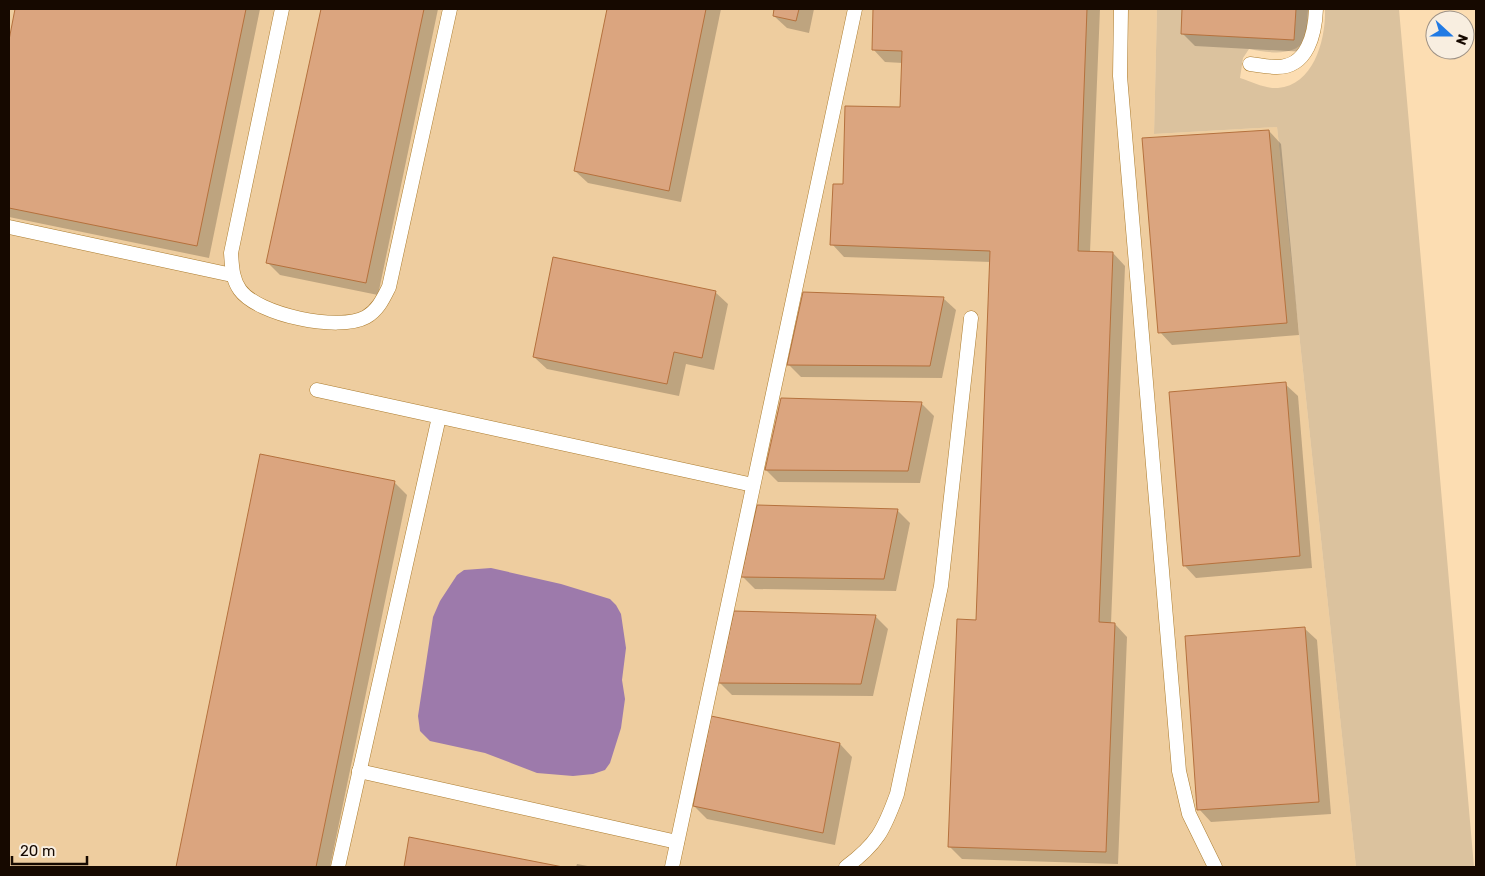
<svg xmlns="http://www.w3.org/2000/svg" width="1485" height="876" viewBox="0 0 1485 876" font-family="Rubik,sans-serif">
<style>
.built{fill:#eecd9f}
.green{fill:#dbc29e}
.water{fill:#9d7aab}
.shadow{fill:#0003}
.building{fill:#dba57f;stroke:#b5713d}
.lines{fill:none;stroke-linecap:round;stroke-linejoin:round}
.service-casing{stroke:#ac7c2e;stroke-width:15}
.service{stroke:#fff;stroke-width:14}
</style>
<rect width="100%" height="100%" fill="#fcddb2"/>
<path class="built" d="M9 9H1157L1154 134 1277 127 1356 867H9Z"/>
<path class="green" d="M1157 9H1182V34L1294 40 1296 9H1313C1311 18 1310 32 1305 40 1293 58 1266 52 1249 49L1243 58 1240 78C1252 82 1266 89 1278 88 1314 85 1326 39 1325 9H1399L1474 867H1356L1277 127 1154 134Z"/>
<path class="water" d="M491 568 561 584 610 599 616 605 621 614 626 648 622 680 625 699 621 728 610 763 605 770 593 774 573 776 537 773 485 753 430 741 420 731 418 716 433 617 440 601 457 575 464 570Z"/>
<g class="shadow">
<path d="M16 9H260L209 258 9 217V46Z"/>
<path d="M322 9H438L378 295 280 275 267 262Z"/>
<path d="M609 9H721L681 202 588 183 575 171Z"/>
<path d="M776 9H814L809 33 787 28 774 16Z"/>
<path d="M874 9H1100L1090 252 1113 253 1125 266 1111 624H1115L1127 637 1118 864 962 859 949 846 977 621 991 262 844 257 832 244 844 186 901 108 903 63 885 62 873 49Z"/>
<path d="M1183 9H1308L1306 52 1195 46 1183 34Z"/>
<path d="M1269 131 1281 144 1299 335 1172 345 1160 332Z"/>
<path d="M715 292 728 304 714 370 686 364 679 396 547 369 534 357Z"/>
<path d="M943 298 956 310 942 378 801 377 788 364Z"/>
<path d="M1285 384 1298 396 1312 568 1196 578 1184 565Z"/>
<path d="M921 403 934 416 920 483 778 482 766 470Z"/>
<path d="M261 455 395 483 407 495 330 867H178Z"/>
<path d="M758 506 898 511 910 523 896 591 755 589 743 577Z"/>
<path d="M875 616 888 629 873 696 732 695 720 683Z"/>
<path d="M1304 628 1317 640 1331 814 1211 822 1199 809Z"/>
<path d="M712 717 840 744 852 757 835 845 707 819 694 806Z"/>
<path d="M410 839 557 867H405Z"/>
<path d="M577 864 593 867H576Z"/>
</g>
<g class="building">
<path d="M15 9H246L197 246 9 208V40Z"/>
<path d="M321 9H424L366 283 266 263Z"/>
<path d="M607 9H706L669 191 574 171Z"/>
<path d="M774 9H799L796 21 773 16Z"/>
<path d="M873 9H1087L1078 251 1113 252 1099 622 1115 623 1106 852 948 847 957 619 976 620 990 251 830 245 833 184H843L845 106 900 107 902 51 872 50Z"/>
<path d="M1182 9H1296L1294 40 1181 34Z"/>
<path d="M1269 130 1287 323 1158 333 1142 138Z"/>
<path d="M553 257 716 291 702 358 674 352 667 384 533 357Z"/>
<path d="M803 292 944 297 930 366 787 365Z"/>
<path d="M1286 382 1300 556 1183 566 1169 392Z"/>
<path d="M781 398 922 402 908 471 765 470Z"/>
<path d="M260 454 395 481 316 867H176Z"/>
<path d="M757 505 898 509 884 579 741 577Z"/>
<path d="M734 611 876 615 861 684 718 683Z"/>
<path d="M1305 627 1319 802 1197 810 1185 636Z"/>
<path d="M711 716 840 743 823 833 693 806Z"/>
<path d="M409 837 563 867H404Z"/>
</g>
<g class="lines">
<g class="service-casing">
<g id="service">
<path d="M282 9 231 253C232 266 232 279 240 290 258 315 339 332 366 317 378 310 383 299 389 287L450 9"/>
<path d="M1121 9 1120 76 1179 771 1189 814 1215 867"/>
<path d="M1250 64C1259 65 1268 67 1277 67 1308 67 1315 33 1316 9"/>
<path d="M9 227 232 275"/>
<path d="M317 390 753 485"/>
<path d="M359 771 677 842"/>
<path d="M338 867 439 417"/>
<path d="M672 867 855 9"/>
<path d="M846 867C877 844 884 830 897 794L941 586 971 318"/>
</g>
</g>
<use href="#service" class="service"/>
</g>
<rect width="1485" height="876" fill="none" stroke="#160900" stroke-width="20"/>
<g transform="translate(1450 35) rotate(111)"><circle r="24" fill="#f8eee0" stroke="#9e9286"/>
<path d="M0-4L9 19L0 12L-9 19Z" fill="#217ae4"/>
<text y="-8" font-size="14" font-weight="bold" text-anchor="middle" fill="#160900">N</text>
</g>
<path d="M12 856v8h75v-8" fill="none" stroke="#160900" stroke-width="2.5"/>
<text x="20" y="856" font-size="15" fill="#160900" stroke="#f8eee0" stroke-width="4" paint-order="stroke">20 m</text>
</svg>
